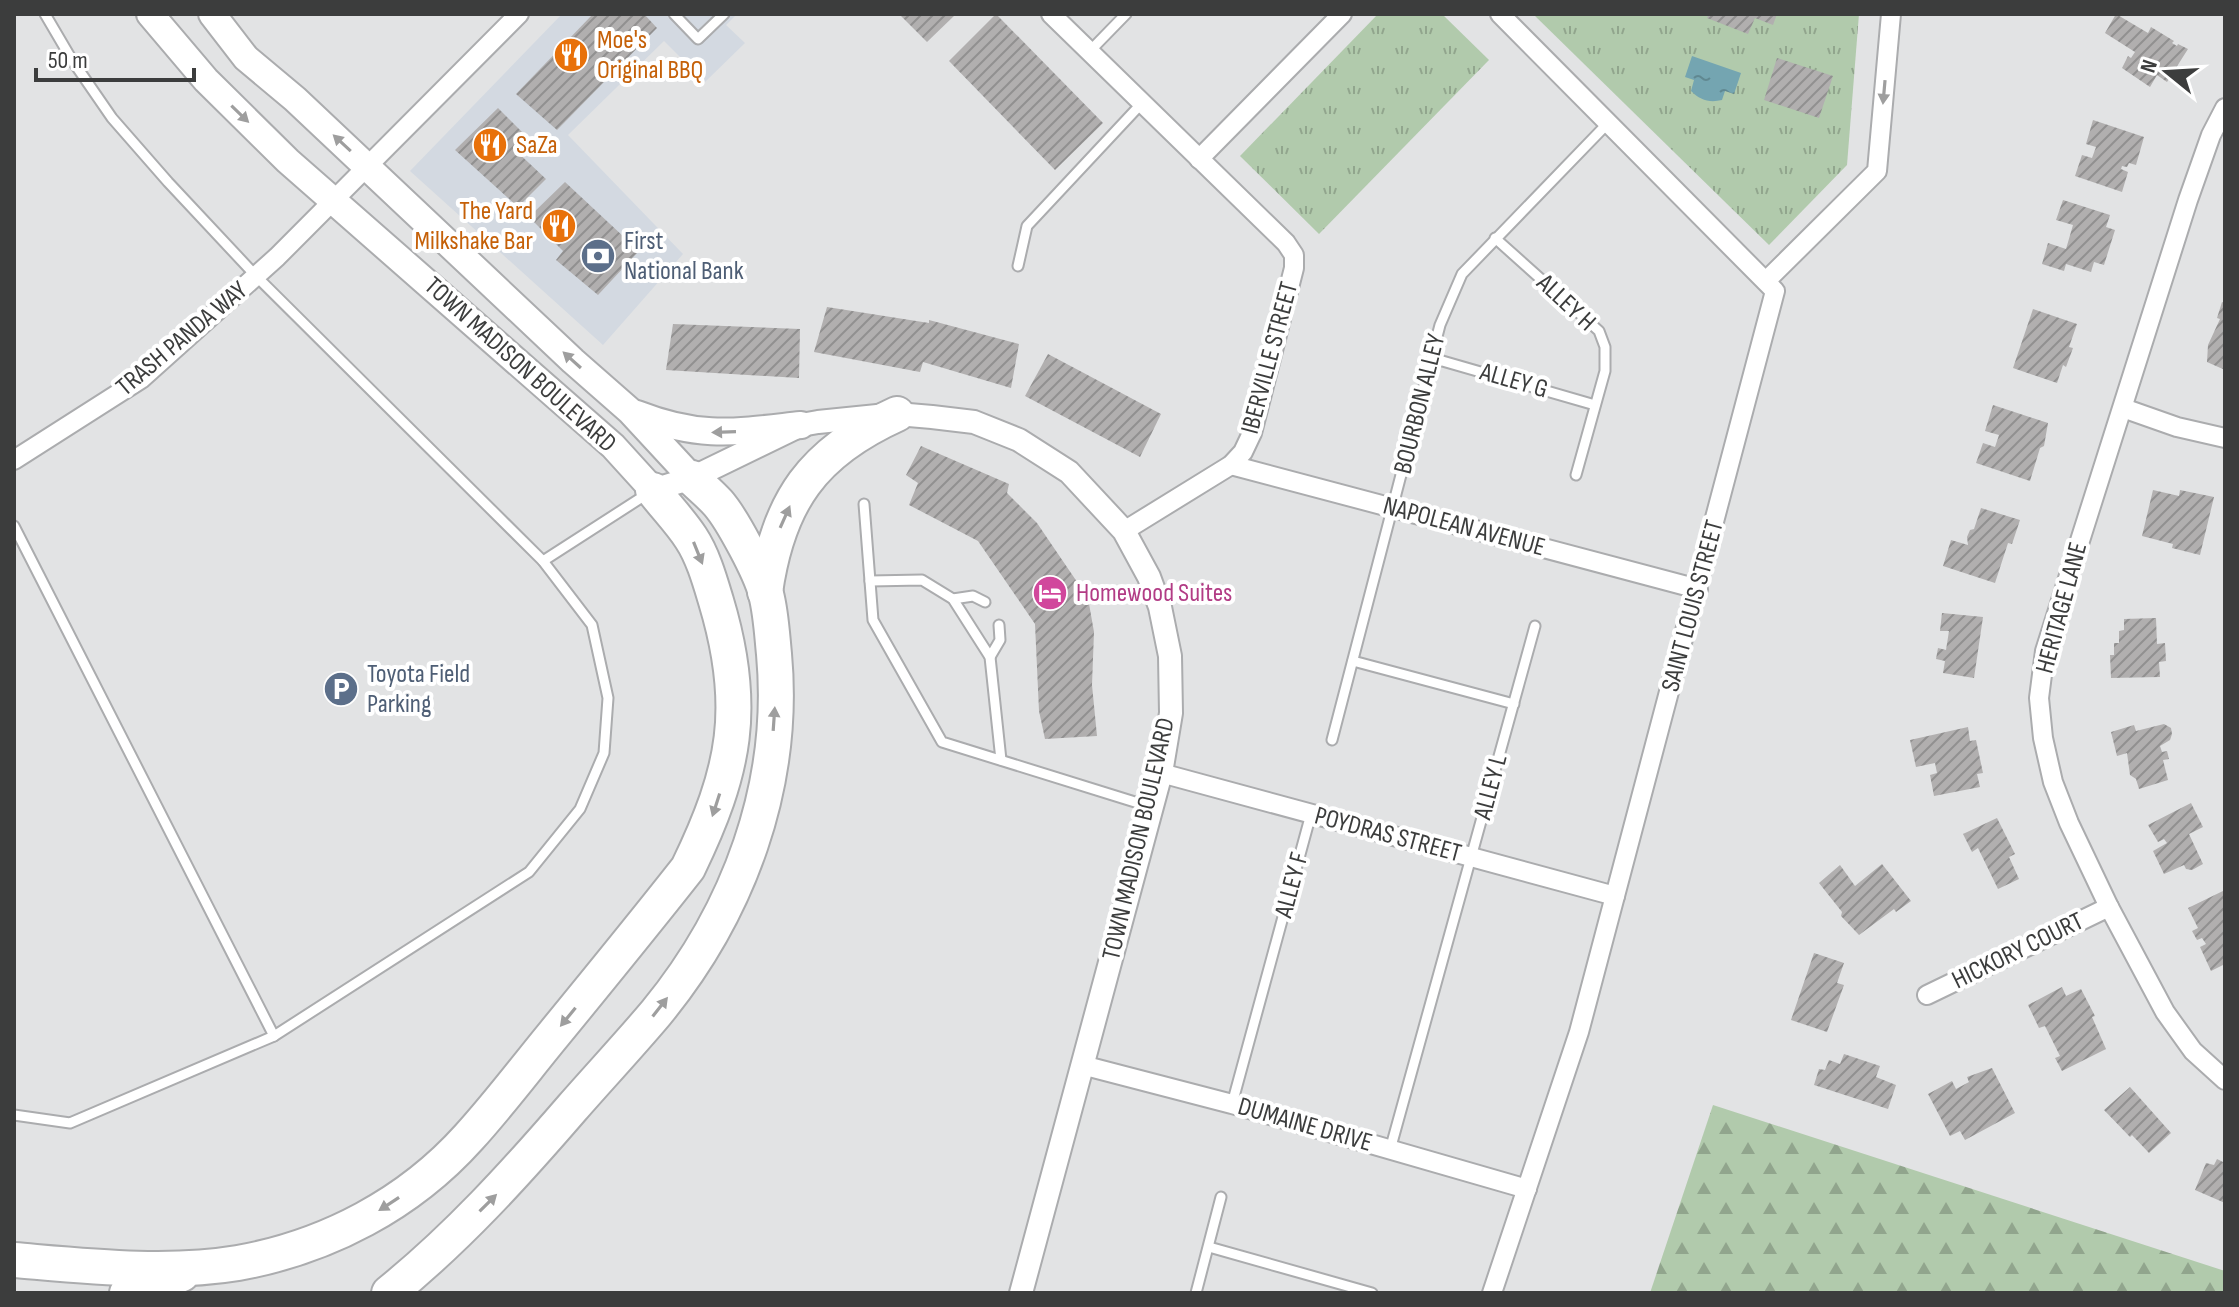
<svg xmlns="http://www.w3.org/2000/svg" width="2239" height="1307" viewBox="0 0 2239 1307" font-family="'Sofia Sans Condensed',sans-serif">
<style>
.built{fill:#d3d9e1}
.forest{fill:url(#forest-firs)}
.park{fill:url(#park-tufts)}
.water{fill:url(#water-ripples)}
.building{fill:url(#building-hatch)}
.lines{fill:none;stroke-linecap:round;stroke-linejoin:round}
.service-casing{stroke:#abacae;stroke-width:13}
.minor-casing{stroke:#abacae;stroke-width:22}
.tertiary-casing{stroke:#abacae;stroke-width:26}
.secondary-casing{stroke:#abacae;stroke-width:30}
.motorway-casing{stroke:#abacae;stroke-width:38}
.service{stroke:#fff;stroke-width:9}
.minor{stroke:#fff;stroke-width:18}
.tertiary{stroke:#fff;stroke-width:22}
.secondary{stroke:#fff;stroke-width:26}
.motorway{stroke:#fff;stroke-width:34}
.oneway{fill:#9e9e9e}
.labels{text-anchor:middle;dominant-baseline:central;stroke-width:8;stroke-linejoin:round;paint-order:stroke}
.food-label{font-size:26px;fill:#c56008;stroke:#fff;text-anchor:start}
.service-label{font-size:26px;fill:#4e5e75;stroke:#fff;text-anchor:start}
.street-label{font-size:26px;fill:#3c3d3d;stroke:#fff}
.hotel-label{font-size:26px;fill:#b23c85;stroke:#fff;text-anchor:start}
</style>
<defs>
<pattern id="forest-firs" width="22" height="20" patternUnits="userSpaceOnUse" patternTransform="scale(2)"><rect width="22" height="20" fill="#b1caac"/><path d="M5 1l3.5 6h-7zM16 11l3.5 6h-7z" fill="#91a58d"/></pattern>
<pattern id="park-tufts" width="24" height="20" patternUnits="userSpaceOnUse" patternTransform="scale(2)"><rect width="24" height="20" fill="#b1caac"/><path d="M3 7l-1-3M5 7V3M7 7l1-3M15 17l-1-3M17 17v-4M19 17l1-3" fill="none" stroke="#91a58d"/></pattern>
<pattern id="water-ripples" width="26" height="14" patternUnits="userSpaceOnUse" patternTransform="scale(2)"><rect width="26" height="14" fill="#74a5b1"/><path d="M2 4q2-2 4 0t4 0M15 11q2-2 4 0t4 0" fill="none" stroke="#608891"/></pattern>
<pattern id="building-hatch" width="6" height="6" patternUnits="userSpaceOnUse" patternTransform="scale(2)"><rect width="6" height="6" fill="#b1afaf"/><path d="M-1 1l2-2M0 6l6-6M5 7l2-2" fill="none" stroke="#919090"/></pattern>
</defs>
<rect width="100%" height="100%" fill="#e2e3e4"/>
<path class="built" d="M562 14H737L726 25 745 43 705 82 664 41 568 135 683 254 603 345 410 171Z"/>
<path class="forest" d="M1713 1105 2225 1271V1293H1650Z"/>
<g class="park">
<path d="M1378 14H1442L1489 60 1319 234 1240 156Z"/>
<path d="M1533 14H1859L1847 165 1769 245Z"/>
</g>
<path class="water" d="M1692 56 1741 73 1734 94 1725 91 1722 100C1709 103 1700 100 1691 91L1694 80 1685 77Z"/>
<g class="building">
<path d="M593 14H644L657 28 557 130 516 94Z"/>
<path d="M899 14H956L927 42Z"/>
<path d="M996 14 1103 123 1055 170 949 61Z"/>
<path d="M1709 14H1777L1773 25 1755 18 1748 34 1707 18Z"/>
<path d="M2116 14 2148 33 2151 27 2174 41 2172 43 2177 46 2178 44 2188 49 2167 82 2157 75 2150 87 2122 68 2128 56 2131 58 2135 52 2105 33Z"/>
<path d="M1777 58 1833 76 1819 118 1764 100Z"/>
<path d="M498 108 524 134 513 148 546 179 518 207 455 150Z"/>
<path d="M2093 120 2144 137 2136 165 2129 163 2127 167 2122 166 2121 169 2128 172 2122 192 2075 176 2082 155 2092 158 2096 147 2086 144Z"/>
<path d="M565 182 639 251 598 295 556 260 563 251 529 217Z"/>
<path d="M2063 200 2110 215 2106 227 2115 230 2104 265 2094 262 2091 272 2066 264 2064 271 2042 264 2048 243 2066 249 2073 225 2056 220Z"/>
<path d="M2222 302 2225 303V370L2207 362 2208 345 2220 319 2217 318Z"/>
<path d="M827 307 929 323V320L1019 344 1011 388 923 362 920 372 814 352Z"/>
<path d="M2033 309 2077 324 2069 347 2073 348 2066 367 2063 365 2057 383 2013 368Z"/>
<path d="M673 324 800 329 799 378 666 370Z"/>
<path d="M1048 354 1161 414 1140 457 1025 396Z"/>
<path d="M1993 405 2048 423 2044 446 2040 448 2030 481 1976 463 1983 443 1995 447 1999 435 1985 431Z"/>
<path d="M921 446 1009 484 1007 493 1037 523 1088 598 1094 632 1092 685 1097 736 1045 739 1039 711 1035 624 978 541 909 505 918 483 906 475Z"/>
<path d="M2153 490 2179 496 2180 490 2214 497 2200 555 2172 548 2173 544 2142 536Z"/>
<path d="M1981 508 2020 520 2012 544 2008 543 1995 583 1943 566 1951 540 1968 545 1967 537 1970 530 1974 529Z"/>
<path d="M1942 613 1983 617 1974 678 1943 673 1945 661 1936 659 1938 648 1946 650 1949 631H1940Z"/>
<path d="M2156 618 2157 644 2165 643 2166 661 2159 662 2160 677 2111 678 2110 655H2114V643H2119V631L2124 630V619Z"/>
<path d="M2164 724 2171 728 2172 734 2170 740 2160 746 2162 752 2167 751 2169 759 2163 760 2168 780 2139 789 2136 779 2130 775 2127 753 2117 756 2111 732 2134 725 2136 731Z"/>
<path d="M1968 727 1970 741 1976 740 1983 773 1977 774 1980 787 1934 796 1930 775 1937 773 1935 763 1916 767 1910 740Z"/>
<path d="M2191 803 2203 827 2189 834 2203 864 2192 870 2186 869 2184 865 2164 874 2153 851 2167 843 2164 839 2158 842 2148 825Z"/>
<path d="M1997 818 2015 854 2009 857 2019 879 1998 889 1978 848 1972 852 1963 834Z"/>
<path d="M1882 864 1911 901 1896 912 1894 909 1859 935 1841 916 1842 912 1819 883 1840 865 1855 886Z"/>
<path d="M2225 890V964L2211 971 2200 947 2206 944 2202 938 2197 940 2192 931 2198 928 2188 908Z"/>
<path d="M1814 953 1844 963 1837 983 1844 985 1827 1032 1791 1020Z"/>
<path d="M2062 987 2066 996 2081 989 2095 1016 2092 1017 2106 1049 2062 1071 2055 1058 2060 1056 2045 1026 2039 1028 2028 1005Z"/>
<path d="M1844 1054 1880 1066 1876 1077 1896 1085 1888 1109 1814 1085 1819 1069 1825 1070 1829 1060 1840 1064Z"/>
<path d="M1992 1068 2015 1113 1965 1140 1960 1131 1950 1136 1928 1094 1952 1081 1956 1089 1969 1082 1967 1077Z"/>
<path d="M2130 1087 2171 1133 2149 1153 2132 1135 2130 1137 2104 1110Z"/>
<path d="M2217 1159 2225 1163V1203L2195 1190 2206 1163 2214 1165Z"/>
</g>
<g class="lines">
<g class="service-casing">
<g id="service">
<path d="M674 14 698 39 724 14"/>
<path d="M1089 52 1126 14"/>
<path d="M1495 238 1599 331 1605 347V371L1576 475"/>
<path d="M1018 266 1027 226 1142 103"/>
<path d="M1432 358 1595 405"/>
<path d="M864 504 873 620 942 742 1151 807"/>
<path d="M14 526 274 1036"/>
<path d="M543 561 647 494"/>
<path d="M870 581 922 580 953 599 990 657 1001 760"/>
<path d="M953 599 973 596 985 602"/>
<path d="M990 657 1000 640 999 625"/>
<path d="M1353 661 1514 704"/>
<path d="M1332 740 1440 325 1462 274 1608 123"/>
<path d="M1232 1104 1311 814"/>
<path d="M14 1115 70 1123 274 1036 529 872 580 809 604 753 608 698 592 625 543 561 256 276 168 182 112 118 72 60 45 14"/>
<path d="M1390 1150 1535 626"/>
<path d="M1209 1247 1372 1293"/>
<path d="M1196 1293 1221 1197"/>
</g>
</g>
<g class="minor-casing">
<g id="minor">
<path d="M1051 14 1286 243 1294 255V268L1252 433 1243 452 1231 465 1124 531"/>
<path d="M2225 108 2211 135 2188 200 2045 651 2039 698 2043 738 2053 782 2069 823 2109 907 2165 1012 2193 1051 2225 1080"/>
<path d="M1199 159 1342 14"/>
<path d="M1766 281 1877 171 1891 14"/>
<path d="M2123 408 2177 427 2225 438"/>
<path d="M14 460 141 379 277 257 519 14"/>
<path d="M1231 465 1698 589"/>
<path d="M1161 773 1615 896"/>
<path d="M1927 995 2109 907"/>
<path d="M1082 1065 1232 1104 1527 1189"/>
<path d="M1492 1293 1579 1032 1775 291 1500 14"/>
</g>
</g>
<g class="tertiary-casing">
<path id="tertiary" d="M653 490 692 478 801 425 818 422 897 414 932 417 974 422 1019 440 1069 472 1124 531 1149 577 1160 607 1170 656 1171 713 1161 773 1021 1293"/>
</g>
<g class="secondary-casing">
<g id="secondary">
<path d="M150 14 206 80 288 161 613 446 653 490"/>
<path d="M212 14 246 58 295 99 573 361 630 411 692 478"/>
<path d="M637 414C701 439 735 432 801 425"/>
</g>
</g>
<g class="motorway-casing">
<g id="motorway">
<path d="M765 592C778 501 813 452 897 414"/>
<path d="M14 1260C86 1266 167 1275 238 1263 327 1247 409 1204 469 1137 499 1104 526 1068 554 1034 599 979 644 924 688 868 735 771 748 707 716 601 710 581 703 556 691 538 680 521 665 506 653 490"/>
<path d="M127 1293 146 1289 182 1274"/>
<path d="M389 1293C457 1238 515 1174 572 1108 600 1076 629 1045 656 1013 739 912 786 785 774 654 772 634 771 613 766 594 761 573 732 519 718 503 710 494 700 486 692 478"/>
</g>
</g>
<use href="#service" class="service"/>
<use href="#minor" class="minor"/>
<use href="#tertiary" class="tertiary"/>
<use href="#secondary" class="secondary"/>
<use href="#motorway" class="motorway"/>
</g>
<defs><path id="oneway-solid" d="M-6-.8H1V-3.2L6.5 0L1 3.2V.8H-6Z" transform="scale(2)"/></defs>
<g class="oneway">
<use href="#oneway-solid" transform="translate(1884 92) rotate(95)"/>
<use href="#oneway-solid" transform="translate(240 114) rotate(44)"/>
<use href="#oneway-solid" transform="translate(342 143) rotate(-137)"/>
<use href="#oneway-solid" transform="translate(572 360) rotate(-138)"/>
<use href="#oneway-solid" transform="translate(724 432) rotate(178)"/>
<use href="#oneway-solid" transform="translate(785 517) rotate(-66)"/>
<use href="#oneway-solid" transform="translate(698 553) rotate(68)"/>
<use href="#oneway-solid" transform="translate(774 719) rotate(-86)"/>
<use href="#oneway-solid" transform="translate(716 805) rotate(108)"/>
<use href="#oneway-solid" transform="translate(660 1007) rotate(-52)"/>
<use href="#oneway-solid" transform="translate(568 1017) rotate(129)"/>
<use href="#oneway-solid" transform="translate(488 1203) rotate(-45)"/>
<use href="#oneway-solid" transform="translate(389 1204) rotate(147)"/>
</g>
<defs>
<g id="restaurant-disc" transform="scale(1.8)"><circle r="9.5" fill="#e8710a" stroke="#fff"/><path d="M-5-6h1v4h1v-4h1v4h1v-4h1v5L-1.5 .5V6h-2V.5L-5-1ZM5-6V6H3V1.5H1.5Q1.5-4 5-6Z" fill="#fff"/></g>
<g id="bank-disc" transform="scale(1.8)"><circle r="9.5" fill="#5c6f8a" stroke="#fff"/><path d="M-6-4H6V4H-6ZM0-2.3a2.3 2.3 0 1 0 0 4.6a2.3 2.3 0 1 0 0-4.6Z" fill="#fff"/></g>
<g id="hotel-disc" transform="scale(1.8)"><circle r="9.5" fill="#d1479c" stroke="#fff"/><path d="M-6-4.5h1.5V1H6V5H4.5V3h-9V5H-6ZM-4 0a1.8 1.8 0 1 1 3.6 0ZM.5 0V-2.5h3Q6-2.5 6 0Z" fill="#fff"/></g>
<g id="parking-disc" transform="scale(1.8)"><circle r="9.5" fill="#5c6f8a" stroke="#fff"/><path d="M-3.5-5.5H1a3.5 3.5 0 0 1 0 7H-1V5.5H-3.5ZM-1-3.4V-.6H.8a1.4 1.4 0 0 0 0-2.8Z" fill="#fff"/></g>
</defs>
<g fill-rule="evenodd">
<use href="#restaurant-disc" x="571" y="55"/>
<use href="#restaurant-disc" x="490" y="145"/>
<use href="#restaurant-disc" x="559" y="226"/>
<use href="#bank-disc" x="598" y="256"/>
<use href="#hotel-disc" x="1050" y="593"/>
<use href="#parking-disc" x="341" y="689"/>
</g>
<g class="labels">
<g class="food-label">
<text x="597" y="40">Moe's<tspan x="597" dy="30">Original BBQ</tspan></text>
<text x="516" y="145">SaZa</text>
<text x="533" y="211" text-anchor="end">The Yard<tspan x="533" dy="30">Milkshake Bar</tspan></text>
</g>
<g class="service-label">
<text x="624" y="241">First<tspan x="624" dy="30">National Bank</tspan></text>
<text x="367" y="674">Toyota Field<tspan x="367" dy="30">Parking</tspan></text>
</g>
<g class="street-label">
<text transform="translate(1566 303) rotate(43)">ALLEY H</text>
<text transform="translate(182 339) rotate(-40)">TRASH PANDA WAY</text>
<text transform="translate(1270 358) rotate(-75)">IBERVILLE STREET</text>
<text transform="translate(520 365) rotate(42)">TOWN MADISON BOULEVARD</text>
<text transform="translate(1514 381) rotate(16)">ALLEY G</text>
<text transform="translate(1420 404) rotate(-76)">BOURBON ALLEY</text>
<text transform="translate(1464 527) rotate(15)">NAPOLEAN AVENUE</text>
<text transform="translate(1693 606) rotate(-75)">SAINT LOUIS STREET</text>
<text transform="translate(2062 608) rotate(-75)">HERITAGE LANE</text>
<text transform="translate(1491 787) rotate(-75)">ALLEY L</text>
<text transform="translate(1388 835) rotate(15)">POYDRAS STREET</text>
<text transform="translate(1139 839) rotate(-77)">TOWN MADISON BOULEVARD</text>
<text transform="translate(1292 885) rotate(-75)">ALLEY F</text>
<text transform="translate(2018 951) rotate(-26)">HICKORY COURT</text>
<text transform="translate(1305 1125) rotate(16)">DUMAINE DRIVE</text>
</g>
<g class="hotel-label">
<text x="1076" y="593">Homewood Suites</text>
</g>
</g>
<rect width="2239" height="1307" fill="none" stroke="#3c3d3d" stroke-width="32"/>
<g transform="translate(2167 72) rotate(288)" stroke="#ffffff" stroke-width="6" paint-order="stroke">
<path d="M0-6L14 30L0 20L-14 30Z" fill="#3c3d3d"/>
<text y="-12" font-size="22" font-weight="bold" text-anchor="middle" fill="#3c3d3d">N</text>
</g>
<path d="M36 68v12h158v-12" fill="none" stroke="#3c3d3d" stroke-width="4"/>
<text x="48" y="68" font-size="24" fill="#3c3d3d" stroke="#ffffff" stroke-width="6" paint-order="stroke">50 m</text>
</svg>
